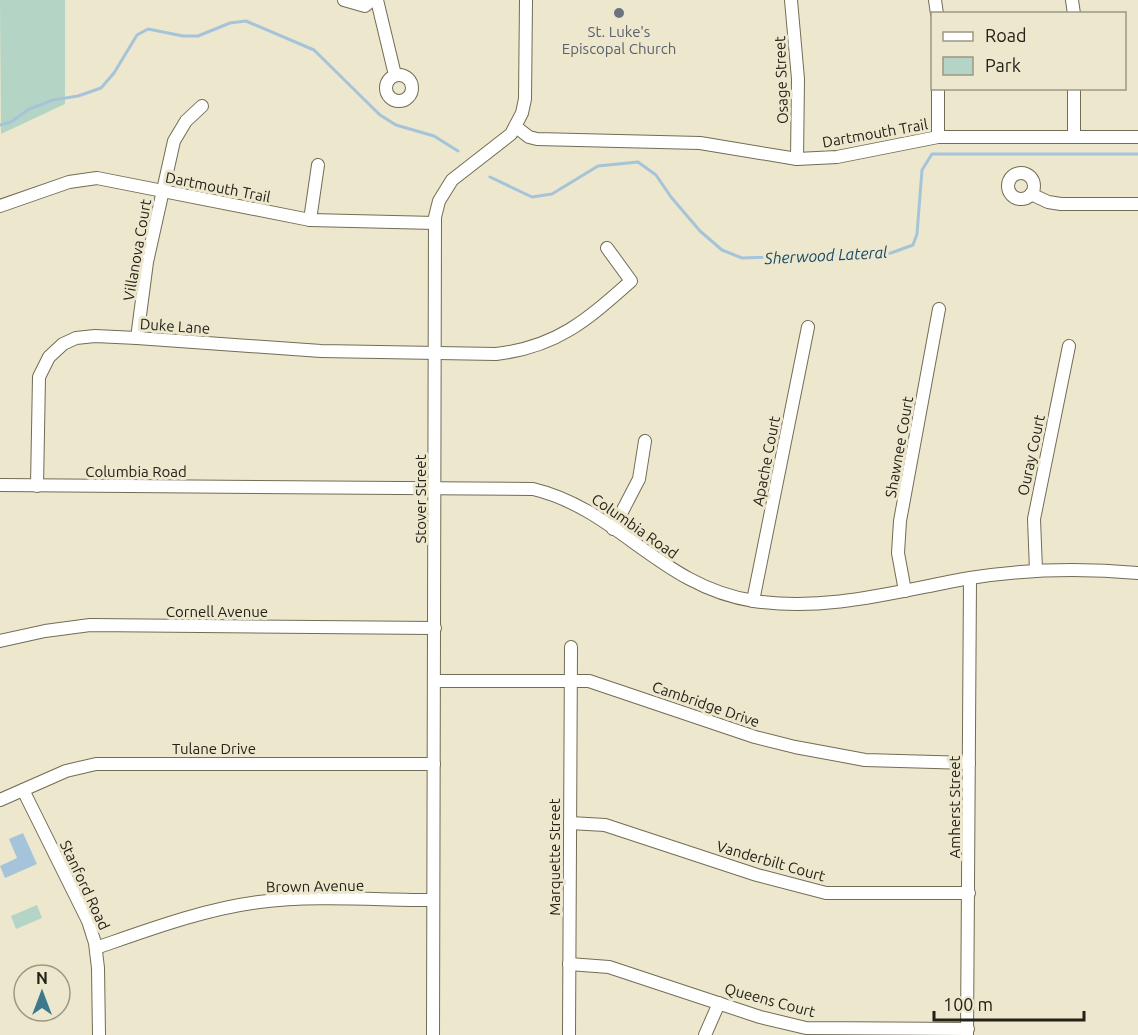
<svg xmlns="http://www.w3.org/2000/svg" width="1138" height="1035" viewBox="0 0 1138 1035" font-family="Ubuntu,sans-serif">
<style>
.green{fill:#b4d5c5}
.water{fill:#a6c4d9}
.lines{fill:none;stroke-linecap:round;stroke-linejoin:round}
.stream{stroke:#a6c4d9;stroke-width:3}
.minor-casing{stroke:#716d55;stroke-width:14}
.minor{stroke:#fff;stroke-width:12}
.worship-dot{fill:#6b7280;stroke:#ece7cd;stroke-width:2}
.labels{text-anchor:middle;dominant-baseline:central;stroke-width:6;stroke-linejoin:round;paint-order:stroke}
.worship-label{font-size:15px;fill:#5b616d;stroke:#ece7cd}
.street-label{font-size:15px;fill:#232118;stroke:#ece7cd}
.water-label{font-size:16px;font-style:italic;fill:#154968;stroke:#ece7cd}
</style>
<rect width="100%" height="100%" fill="#ece7cd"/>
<g class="green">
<path d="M0 0H65V104L1 134Z"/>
<path d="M37 905 42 918 16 929 11 916Z"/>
</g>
<path class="water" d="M23 833 37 864 5 878 0 866 17 858 9 839Z"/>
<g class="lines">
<g class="stream">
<path d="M0 125 11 122 29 109 53 100 78 96 101 88 114 73 137 35 148 29 183 36H198L230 23 246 21 314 50 380 115 396 125 434 136 458 151"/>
<path d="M490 177 532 197 552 194 598 166 638 162 656 175 671 197 700 231 722 250 742 258 891 253 913 245 917 234 922 170 932 154H1138"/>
</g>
<g class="minor-casing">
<g id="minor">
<path d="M344 0 365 6 372 0"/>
<path d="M377 0 395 75"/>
<path d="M791 0 798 79 797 159"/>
<path d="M935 0 937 14"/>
<path d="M1072 0 1074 14"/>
<circle cx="399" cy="88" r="13"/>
<path d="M516 127 529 137 537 139 700 143 797 159 837 157 938 137H1138"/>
<path d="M938 137V88"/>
<path d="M1074 137V88"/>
<circle cx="1021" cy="186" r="13"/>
<path d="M1031 194 1048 202 1061 204H1138"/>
<path d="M0 206 69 182 97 178 310 220 435 223"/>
<path d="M310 220 318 165"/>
<path d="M137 338 147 262 174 141 186 121 202 106"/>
<path d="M0 485 533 489C618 509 661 587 754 601 828 612 897 591 970 578 1026 569 1082 568 1138 573"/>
<path d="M37 486 39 377 49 357 63 344 76 338 95 336 137 338 321 351 496 354C557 347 587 320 631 281L607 248"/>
<path d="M613 529 639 479 645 441"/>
<path d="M1036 570 1034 519 1069 346"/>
<path d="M905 591 898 553 900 521 939 309"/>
<path d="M753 601 808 327"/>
<path d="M0 641 45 631 90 625 435 628"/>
<path d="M435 681H589L755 737 795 747 865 760 969 763"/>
<path d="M23 790 88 921 95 943 98 968 99 1035"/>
<path d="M0 800 66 771 96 764H434"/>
<path d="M570 823 605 825 757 875 826 893H969"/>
<path d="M96 948C148 930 204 909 259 902 316 895 376 900 433 900"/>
<path d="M569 964 609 967 760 1017 806 1028 968 1029"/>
<path d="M433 1035 435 217 439 201 452 180 511 134 522 113 525 99 526 0"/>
<path d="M569 1035 571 647"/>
<path d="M705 1035 719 1003"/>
<path d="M967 1035 970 579"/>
</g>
</g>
<use href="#minor" class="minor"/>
</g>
<circle class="worship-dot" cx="619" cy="13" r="6"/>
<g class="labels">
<g class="worship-label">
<text x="619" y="31">St. Luke's<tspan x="619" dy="17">Episcopal Church</tspan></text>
</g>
<g class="street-label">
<text transform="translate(781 80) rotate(-92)">Osage Street</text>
<text transform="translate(875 133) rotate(-10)">Dartmouth Trail</text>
<text transform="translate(218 187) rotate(11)">Dartmouth Trail</text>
<text transform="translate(137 250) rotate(-80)">Villanova Court</text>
<text transform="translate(175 326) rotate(4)">Duke Lane</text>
<text transform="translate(899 447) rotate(-80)">Shawnee Court</text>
<text transform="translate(1031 455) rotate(-78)">Ouray Court</text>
<text transform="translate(766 461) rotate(-79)">Apache Court</text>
<text x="136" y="471">Columbia Road</text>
<text transform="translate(420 499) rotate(-90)">Stover Street</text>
<text transform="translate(635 526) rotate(35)">Columbia Road</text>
<text x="217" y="611">Cornell Avenue</text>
<text transform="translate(706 704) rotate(19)">Cambridge Drive</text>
<text x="214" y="748">Tulane Drive</text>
<text transform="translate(954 807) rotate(-90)">Amherst Street</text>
<text transform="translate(554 857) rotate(-90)">Marquette Street</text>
<text transform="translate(771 861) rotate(16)">Vanderbilt Court</text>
<text transform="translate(85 885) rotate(65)">Stanford Road</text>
<text transform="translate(315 886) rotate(-1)">Brown Avenue</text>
<text transform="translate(770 1000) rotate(15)">Queens Court</text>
</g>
<g class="water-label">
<text transform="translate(826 255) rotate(-3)">Sherwood Lateral</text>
</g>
</g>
<rect x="931" y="12" width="195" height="78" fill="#ece7cd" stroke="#9c9885" stroke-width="1.5"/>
<rect x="943" y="32" width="30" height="9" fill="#ffffff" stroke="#9c9885" stroke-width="1.5"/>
<text x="985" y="42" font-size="18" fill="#232118">Road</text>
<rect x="943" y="57" width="30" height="18" fill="#b4d5c5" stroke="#9c9885" stroke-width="1.5"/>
<text x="985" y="72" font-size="18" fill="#232118">Park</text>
<g transform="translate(42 993)"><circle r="28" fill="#ece7cd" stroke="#9c9885" stroke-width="1.5"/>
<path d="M0-4.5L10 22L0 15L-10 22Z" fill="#3c798f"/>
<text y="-9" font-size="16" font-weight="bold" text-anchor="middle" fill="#232118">N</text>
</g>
<path d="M934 1011v9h150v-9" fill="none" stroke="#232118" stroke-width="3"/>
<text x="943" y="1011" font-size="18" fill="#232118" stroke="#ece7cd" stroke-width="4.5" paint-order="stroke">100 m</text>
</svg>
